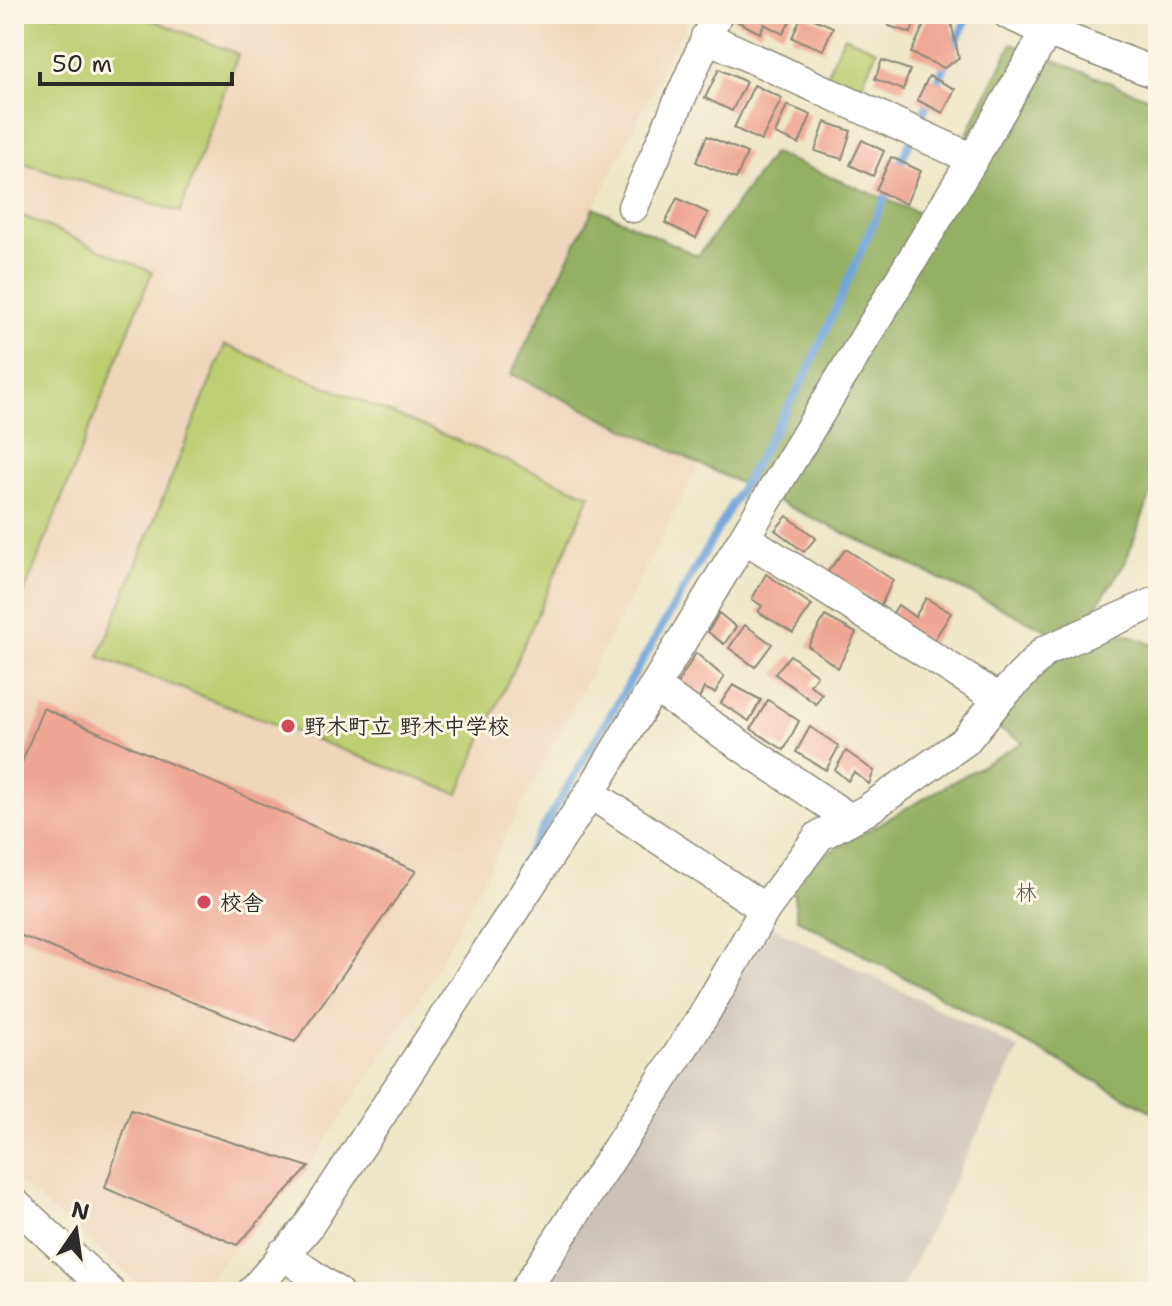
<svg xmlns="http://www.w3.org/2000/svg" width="1172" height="1306" viewBox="0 0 1172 1306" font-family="'Shantell Sans','Klee One',sans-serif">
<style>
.built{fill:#eed6bb}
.industrial{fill:#ccc2b9}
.green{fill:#bbcd70;stroke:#737c4e;stroke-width:2}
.forest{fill:#94b062;stroke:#606e46;stroke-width:2}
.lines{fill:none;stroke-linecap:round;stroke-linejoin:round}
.stream{stroke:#6da3da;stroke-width:8}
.building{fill:#efa594}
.minor-casing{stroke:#8c8879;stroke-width:33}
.minor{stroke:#fff;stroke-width:30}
.poi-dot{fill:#d1495b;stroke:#fcf5e5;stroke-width:3}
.labels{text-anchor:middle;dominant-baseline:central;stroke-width:6;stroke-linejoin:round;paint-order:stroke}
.poi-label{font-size:22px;font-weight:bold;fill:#2b2b2b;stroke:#fcf5e5;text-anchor:start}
.park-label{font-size:22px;fill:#4f543c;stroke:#fcf5e5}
</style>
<rect width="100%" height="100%" fill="#fcf5e5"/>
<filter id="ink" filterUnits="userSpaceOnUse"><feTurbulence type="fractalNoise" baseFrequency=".0125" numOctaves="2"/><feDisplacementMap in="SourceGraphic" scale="16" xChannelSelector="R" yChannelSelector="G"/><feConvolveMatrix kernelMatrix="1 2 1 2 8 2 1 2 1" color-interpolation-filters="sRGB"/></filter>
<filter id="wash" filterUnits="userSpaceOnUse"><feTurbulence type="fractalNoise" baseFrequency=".006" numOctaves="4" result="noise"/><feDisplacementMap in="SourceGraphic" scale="32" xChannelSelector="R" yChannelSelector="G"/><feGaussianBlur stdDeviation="1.8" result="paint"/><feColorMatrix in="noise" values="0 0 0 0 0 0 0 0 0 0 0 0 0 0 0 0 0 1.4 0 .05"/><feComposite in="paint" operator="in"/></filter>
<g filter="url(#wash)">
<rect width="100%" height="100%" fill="#ede6c7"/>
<path class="built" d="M14 14H691L511 374 700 464 426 989 309 1167 195 1292H148L14 1179Z"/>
<path class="industrial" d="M772 927 1019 1049 900 1292H533Z"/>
<g class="green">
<path d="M14 14H138L238 54 180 212 14 160Z"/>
<path d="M844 36 877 50 858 93 825 78Z"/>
<path d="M14 212 152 272 21 601 14 598Z"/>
<path d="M225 345 590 495 458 794 99 657Z"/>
</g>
<path class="forest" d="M1012 43 1158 102V435L1151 442 1154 486 1125 563 1073 641 1127 634 1158 647V1115L797 919 791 874 1023 742 992 725 1072 642 511 374 594 207 698 256 773 153 926 216Z"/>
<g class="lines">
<g class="stream">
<path d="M917 126 969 14"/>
<path d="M897 170 912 138"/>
<path d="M472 948 658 634 806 375 890 186"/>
</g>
</g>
<g id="blocks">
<g class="building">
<path d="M736 14H794L783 34 764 24 760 33 733 19Z"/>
<path d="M802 14 833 27 823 50 792 38Z"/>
<path d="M893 14H917L911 33 889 26Z"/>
<path d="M929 14 951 22 959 58 944 68 911 53Z"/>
<path d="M882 60 910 70 903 90 875 79Z"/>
<path d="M719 69 746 82 732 111 705 98Z"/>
<path d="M929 76 955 89 943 113 917 100Z"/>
<path d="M754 85 782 98 761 141 734 128Z"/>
<path d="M787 105 811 115 799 144 775 134Z"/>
<path d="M825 122 851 131 842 159 815 151Z"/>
<path d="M707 136 747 153 736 179 696 162Z"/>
<path d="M862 140 884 151 873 176 850 165Z"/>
<path d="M891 157 921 171 906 204 876 190Z"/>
<path d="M677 198 708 213 696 238 665 223Z"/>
<path d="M787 516 816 538 804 552 775 530Z"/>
<path d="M846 549 893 580 881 605 827 572Z"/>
<path d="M766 574 812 605 793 633 758 612 762 606 752 599Z"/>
<path d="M926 598 951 613 932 643 887 622 898 605 915 617Z"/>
<path d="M719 613 736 627 724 644 708 632Z"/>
<path d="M825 616 856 633 838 668 808 646Z"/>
<path d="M745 625 772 644 755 667 729 648Z"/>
<path d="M696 653 724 677 715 693 704 688 697 703 676 686Z"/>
<path d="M790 655 817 675 810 685 822 694 816 704 775 674Z"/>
<path d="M733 685 761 700 749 721 721 703Z"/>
<path d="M768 700 799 721 784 750 751 729Z"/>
<path d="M43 708 416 871 295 1042 14 933V783Z"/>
<path d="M810 727 839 746 826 770 796 752Z"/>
<path d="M846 751 874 771 869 784 854 772 848 781 835 770Z"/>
<path d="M131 1110 309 1167 237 1245 105 1188Z"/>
</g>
</g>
</g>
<g filter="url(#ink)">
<use href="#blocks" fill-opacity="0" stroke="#8c8879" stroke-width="2"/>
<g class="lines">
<g class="minor-casing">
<g id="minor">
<path d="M1008 14 1047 31 1053 14"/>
<path d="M706 37 973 159"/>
<path d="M633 207 717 14"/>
<path d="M745 538 999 699"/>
<path d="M654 687 850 819"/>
<path d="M765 909 819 836 867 810 965 741 999 699 1045 651 1158 601"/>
<path d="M14 1203 110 1292"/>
<path d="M282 1254 337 1292"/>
<path d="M252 1292 307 1228 590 793 973 159 1047 31 1158 74"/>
<path d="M524 1292 702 1018 765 909 590 793"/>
</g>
</g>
<use href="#minor" class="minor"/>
</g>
</g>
<g class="poi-dot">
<circle cx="288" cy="726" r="8"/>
<circle cx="204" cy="902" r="8"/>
</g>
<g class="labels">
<g class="poi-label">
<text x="304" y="726">野木町立 野木中学校</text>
<text x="220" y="902">校舎</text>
</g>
<g class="park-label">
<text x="1026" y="892">林</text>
</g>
</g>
<rect width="1172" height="1306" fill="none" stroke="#fcf5e5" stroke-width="48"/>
<g transform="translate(76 1230) rotate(13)" stroke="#fcf5e5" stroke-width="6" paint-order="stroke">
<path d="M0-6L14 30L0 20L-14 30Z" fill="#2b2b2b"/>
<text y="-12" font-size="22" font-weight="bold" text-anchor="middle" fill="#2b2b2b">N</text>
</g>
<path d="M40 72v12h192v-12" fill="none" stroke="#2b2b2b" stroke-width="4"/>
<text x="52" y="72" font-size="24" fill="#2b2b2b" stroke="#fcf5e5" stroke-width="6" paint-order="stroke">50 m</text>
</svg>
